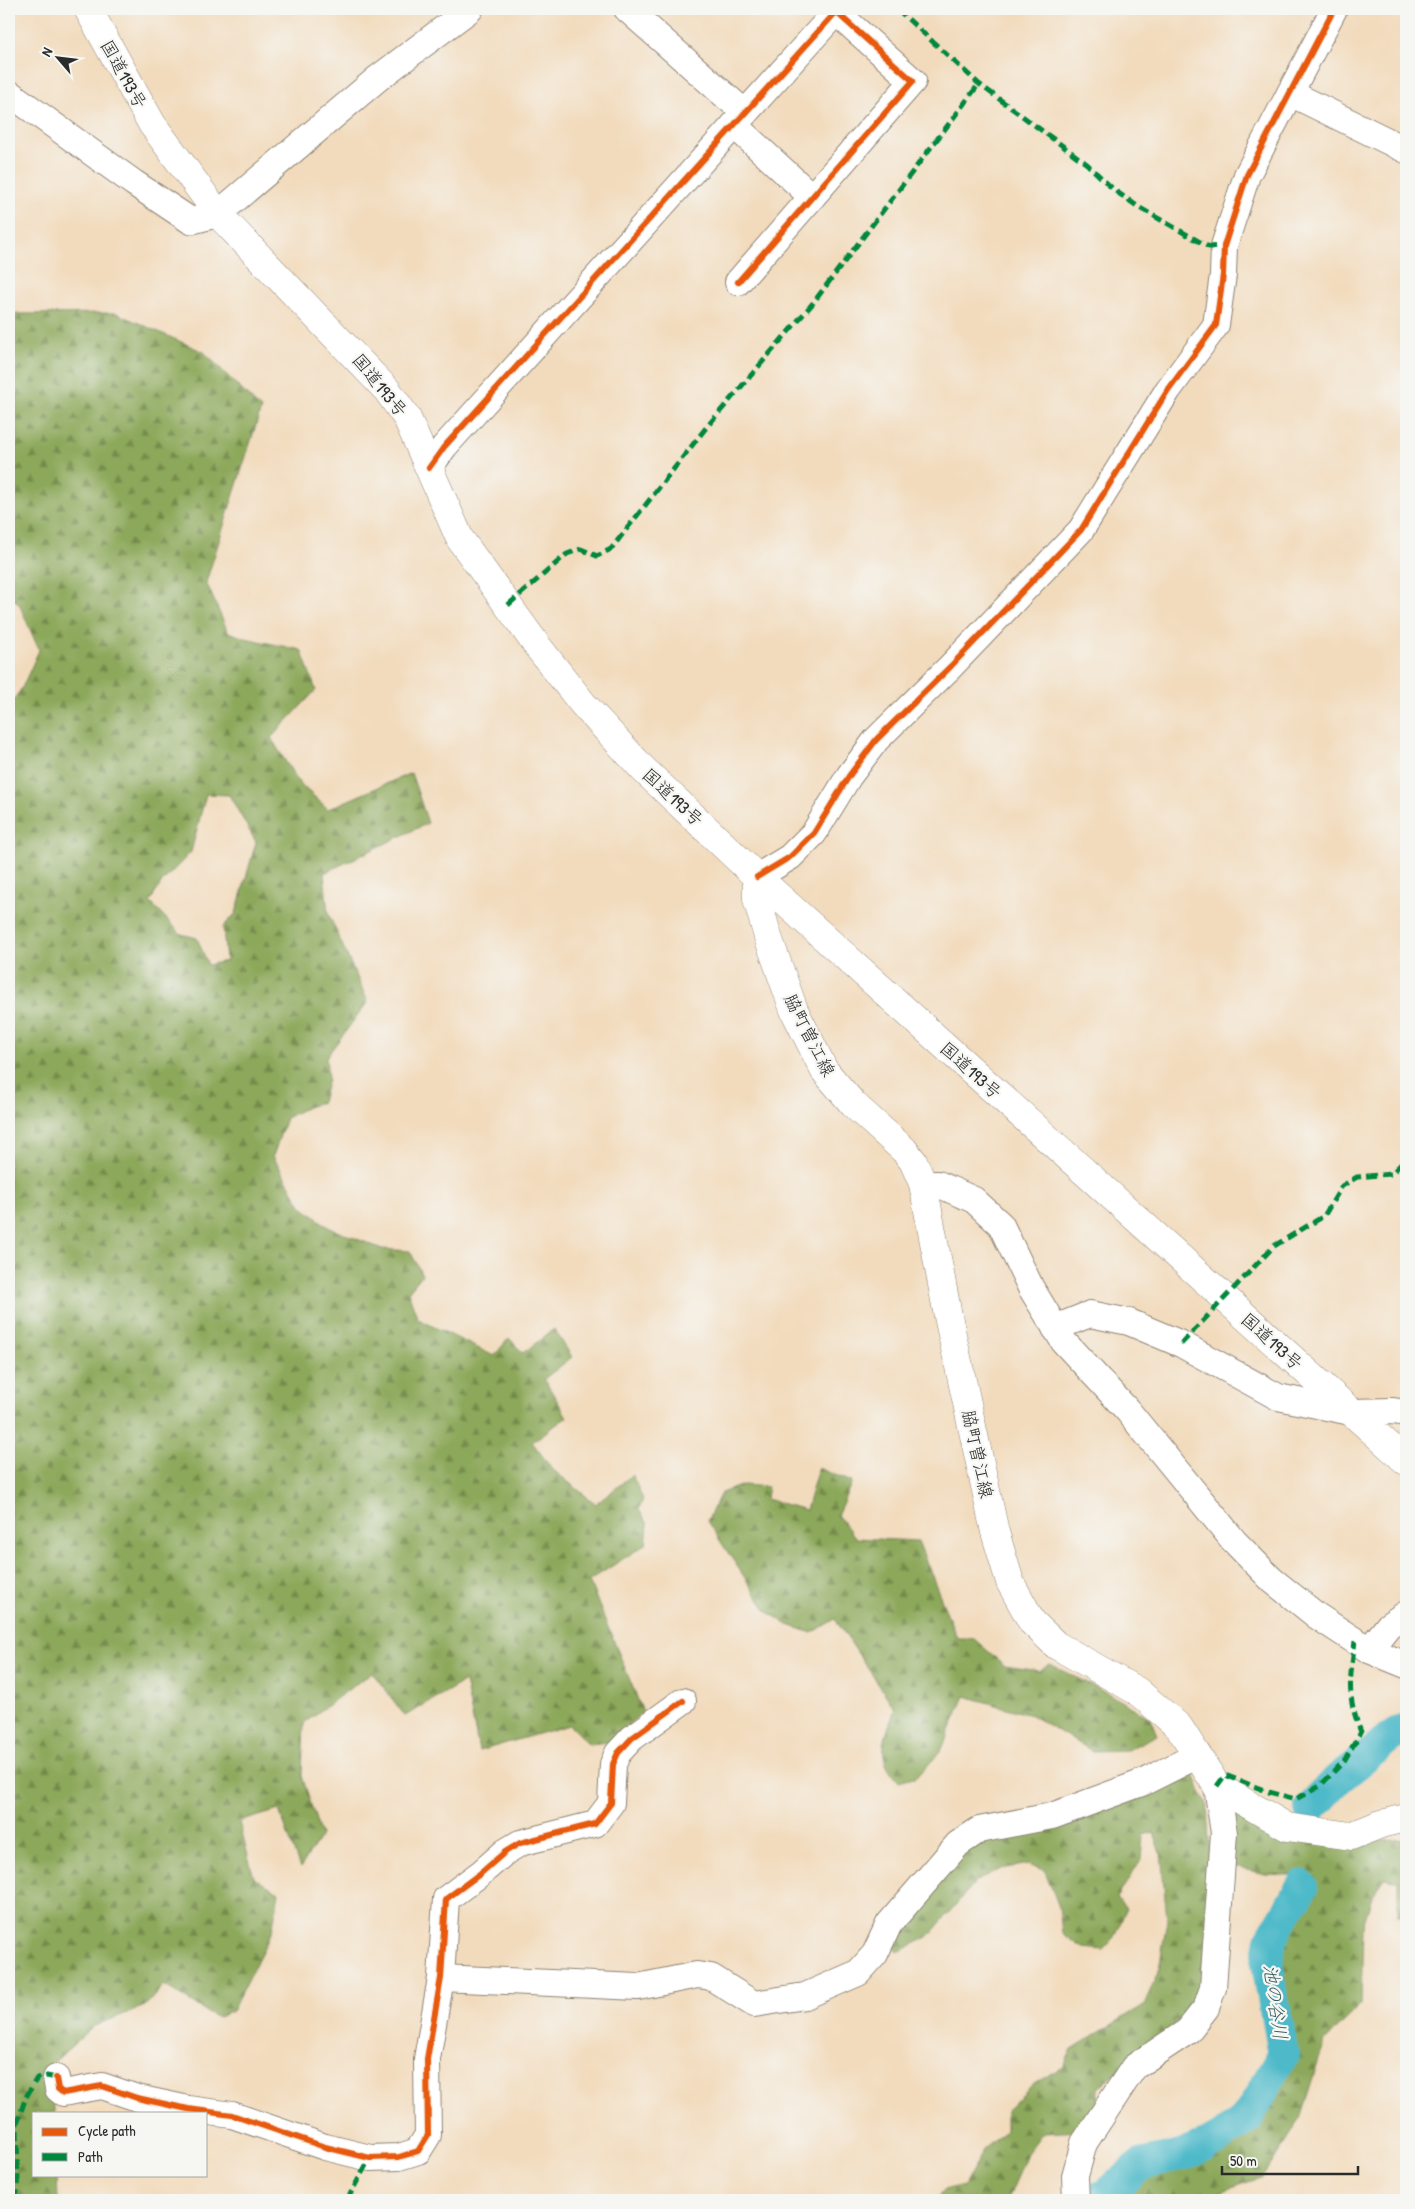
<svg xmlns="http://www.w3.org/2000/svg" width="1415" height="2209" viewBox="0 0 1415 2209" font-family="'Patrick Hand','Klee One',sans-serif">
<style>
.forest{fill:url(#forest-firs);stroke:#5c6a42;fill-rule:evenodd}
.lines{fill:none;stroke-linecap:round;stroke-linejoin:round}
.river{stroke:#4db9c9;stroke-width:32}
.minor-casing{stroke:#8e8374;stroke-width:28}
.major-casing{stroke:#8e8374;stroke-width:29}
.highway-casing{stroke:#8e8374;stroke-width:29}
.minor{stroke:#fff;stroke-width:26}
.major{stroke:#fff;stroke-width:28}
.highway{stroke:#fff;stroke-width:28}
.quiet{stroke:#00873e;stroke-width:5;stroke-dasharray:10 5;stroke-linecap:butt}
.cycleway-casing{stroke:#f6f6f2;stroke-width:9}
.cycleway{stroke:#e8590c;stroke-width:6}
.labels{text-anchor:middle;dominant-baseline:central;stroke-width:4.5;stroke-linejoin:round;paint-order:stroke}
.street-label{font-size:18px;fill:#2b2b2b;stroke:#f6f6f2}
.water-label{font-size:19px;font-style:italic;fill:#375d62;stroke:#f6f6f2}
</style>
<defs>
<pattern id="forest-firs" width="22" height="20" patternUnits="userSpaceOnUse" patternTransform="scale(1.25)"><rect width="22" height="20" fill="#8ca85a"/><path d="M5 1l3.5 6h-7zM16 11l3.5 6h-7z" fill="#73894b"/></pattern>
</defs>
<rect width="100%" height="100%" fill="#f6f6f2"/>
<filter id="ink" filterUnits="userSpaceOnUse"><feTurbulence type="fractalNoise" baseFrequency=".02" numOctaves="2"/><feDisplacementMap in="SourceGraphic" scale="10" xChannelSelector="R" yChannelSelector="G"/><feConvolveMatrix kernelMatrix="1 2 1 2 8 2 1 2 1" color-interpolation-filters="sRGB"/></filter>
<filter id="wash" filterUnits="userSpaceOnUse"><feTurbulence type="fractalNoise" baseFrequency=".0096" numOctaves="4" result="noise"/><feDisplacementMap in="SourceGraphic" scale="20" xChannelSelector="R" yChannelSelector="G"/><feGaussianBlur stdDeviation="1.12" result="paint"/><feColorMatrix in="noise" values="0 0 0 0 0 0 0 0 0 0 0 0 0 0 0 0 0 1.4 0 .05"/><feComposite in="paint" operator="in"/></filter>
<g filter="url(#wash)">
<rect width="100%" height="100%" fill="#f2dbbd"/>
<g class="forest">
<path d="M9 311 17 314 116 313 204 352 261 409 206 582 228 632 245 638 301 650 316 690 271 738 299 783 328 809 411 773 428 823 324 873 328 913 368 1002 326 1057 328 1079 322 1102 307 1107 286 1118 273 1156 302 1207 330 1228 382 1249 410 1251 422 1275 408 1292 418 1319 494 1356 509 1338 523 1353 554 1329 572 1357 544 1379 567 1417 532 1442 553 1470 596 1504 632 1475 643 1499 639 1510 648 1524 646 1544 589 1581 643 1712 609 1742 589 1744 569 1725 479 1751 465 1681 405 1716 372 1672 304 1723 302 1776 321 1836 300 1868 279 1810 239 1822 254 1878 279 1892 272 1931 232 2011 217 2018 164 1985 145 2006 94 2026 53 2063 54 2113H34V2175H57L58 2200H9V706L22 688 39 650 19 604 9 595ZM206 794 229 795 256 842 236 913 223 927 226 961 208 965 197 938 181 934 150 902 162 882 191 852Z"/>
<path d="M818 1468 852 1482 837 1515 856 1538 918 1541 957 1638H973L1005 1666 1039 1671 1049 1664 1113 1696 1150 1718 1157 1735 1127 1750 1092 1751 1031 1715 965 1696 941 1751 917 1777 899 1782C874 1758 885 1738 895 1709L835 1619 812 1633 788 1625 767 1611 707 1521 721 1493 743 1485 768 1487 766 1499 806 1510Z"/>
<path d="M1194 1775 1207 1805 1210 1859 1204 1974 1189 2011 1147 2050 1098 2088 1097 2108 1082 2130 1043 2132 1027 2153 1008 2200H935L944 2190 964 2185 983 2150 1006 2131V2111L1034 2084 1064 2066 1072 2049 1144 2005 1159 1970 1167 1920 1161 1853 1154 1832 1143 1835 1141 1859 1117 1898 1126 1909 1115 1937 1103 1950 1083 1948 1062 1933 1059 1907 1045 1871 1029 1864 1001 1869 976 1881 928 1937 898 1952 888 1939 971 1842 1119 1806Z"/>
<path d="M1228 1807 1337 1844 1406 1838V1915H1398V1881L1385 1878 1371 1899 1363 1926 1361 2005 1325 2041 1300 2119 1263 2177 1195 2200H1112L1136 2179 1156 2170 1209 2154 1288 2063 1289 2039 1276 1964 1280 1939 1306 1900 1317 1876 1265 1874 1230 1866Z"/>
</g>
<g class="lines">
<g class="river">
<path d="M1310 1809 1338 1779 1396 1733 1406 1730"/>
<path d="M1092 2200 1107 2194 1140 2165 1185 2155 1218 2139 1247 2118 1283 2055 1267 1963 1271 1939 1303 1885"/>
</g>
</g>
</g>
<g filter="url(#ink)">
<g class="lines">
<g class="minor-casing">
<g id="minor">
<path d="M627 9 745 113"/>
<path d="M9 93 134 183 191 221 218 214 377 79 470 9"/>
<path d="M1290 93 1406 150"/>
<path d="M734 125 812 197"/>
<path d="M429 468 444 447 836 12 913 81 738 282"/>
<path d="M757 877 790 857 814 833 849 776 876 740 951 666 1081 530 1168 390 1216 325 1223 275 1224 246 1247 175 1334 9"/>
<path d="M923 1184H938L974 1200 1001 1225 1031 1288 1064 1342 1128 1411 1234 1541 1272 1580 1317 1616 1369 1650 1406 1665"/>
<path d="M1055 1328 1090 1314 1129 1322 1181 1344 1278 1397 1351 1412 1393 1411 1406 1413"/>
<path d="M1369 1650 1389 1625 1406 1614"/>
<path d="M441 1978 638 1987 697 1975 711 1977 754 2004 805 1996 858 1973 875 1954 889 1924 958 1844 979 1830 1052 1816 1144 1782 1198 1755"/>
<path d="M56 2078 58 2089 63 2093 102 2086 137 2098 188 2109 232 2115 325 2147 370 2158 399 2157 418 2151 428 2135 427 2059 441 1978 446 1899 481 1873 505 1852 520 1843 595 1824 611 1803 613 1764 618 1753 632 1738 683 1701"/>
<path d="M1076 2200 1075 2176 1084 2143 1134 2067 1188 2031 1206 2008 1213 1988 1224 1833 1217 1786"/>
</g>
</g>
<g class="major-casing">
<path id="major" d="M757 877V899L768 937 794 1010 824 1070 853 1104 904 1150 913 1161 923 1184 948 1316 995 1532 1010 1582 1032 1622 1056 1645 1137 1691 1179 1727 1217 1786 1287 1827 1351 1836 1381 1824 1406 1818"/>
</g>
<g class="highway-casing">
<path id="highway" d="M88 9 152 124 218 214 387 390 407 418 460 539 538 647 583 704 643 769 757 877 1406 1461"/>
</g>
<use href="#minor" class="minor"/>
<use href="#major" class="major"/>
<use href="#highway" class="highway"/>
<g class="quiet">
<path d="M897 9 979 84 1087 164 1114 190 1140 208 1209 247 1224 246"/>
<path d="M508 605 567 554 581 549 597 556 611 549 705 429 813 303 979 84"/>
<path d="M1181 1344 1274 1246 1324 1216 1342 1186 1357 1177 1391 1174 1406 1159"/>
<path d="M1217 1786 1225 1775 1269 1792 1296 1799 1320 1786 1344 1761 1361 1732C1346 1695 1350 1680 1355 1641"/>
<path d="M16 2200 18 2185 17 2123 26 2097 37 2078 47 2076 56 2078"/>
<path d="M347 2200 370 2158"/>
</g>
<g class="cycleway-casing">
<g id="cycleway">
<path d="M429 468 444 447 836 12 913 81 738 282"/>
<path d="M757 877 790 857 814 833 849 776 876 740 951 666 1081 530 1168 390 1216 325 1223 275 1224 246 1247 175 1334 9"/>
<path d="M56 2078 58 2089 63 2093 102 2086 137 2098 188 2109 232 2115 325 2147 370 2158 399 2157 418 2151 428 2135 427 2059 441 1978 446 1899 481 1873 505 1852 520 1843 595 1824 611 1803 613 1764 618 1753 632 1738 683 1701"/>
</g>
</g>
<use href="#cycleway" class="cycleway"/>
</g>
</g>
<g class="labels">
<g class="street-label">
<text transform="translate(124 74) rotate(61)">国道193号</text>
<text transform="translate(380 385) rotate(51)">国道193号</text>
<text transform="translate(673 797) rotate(43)">国道193号</text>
<text transform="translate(810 1035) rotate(63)">脇町曽江線</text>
<text transform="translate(971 1070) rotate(42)">国道193号</text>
<text transform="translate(1272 1341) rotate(42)">国道193号</text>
<text transform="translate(978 1454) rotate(78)">脇町曽江線</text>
</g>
<g class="water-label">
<text transform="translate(1276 2002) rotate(82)">池の谷川</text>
</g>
</g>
<rect width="1415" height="2209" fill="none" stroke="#f6f6f2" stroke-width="30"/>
<rect x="32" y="2112" width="175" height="65" fill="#f6f6f2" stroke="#a5a5a2"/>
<rect x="42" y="2128" width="25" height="8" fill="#e8590c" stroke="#a5a5a2"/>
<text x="78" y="2136" font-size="15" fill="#2b2b2b">Cycle path</text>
<rect x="42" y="2153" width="25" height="8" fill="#00873e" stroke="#a5a5a2"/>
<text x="78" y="2162" font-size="15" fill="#2b2b2b">Path</text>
<g transform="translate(58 58) rotate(298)" stroke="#f6f6f2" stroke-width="4" paint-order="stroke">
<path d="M0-4L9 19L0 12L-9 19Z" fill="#2b2b2b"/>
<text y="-8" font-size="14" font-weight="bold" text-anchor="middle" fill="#2b2b2b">N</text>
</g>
<path d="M1222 2166v8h136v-8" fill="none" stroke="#2b2b2b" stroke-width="2.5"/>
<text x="1230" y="2166" font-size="15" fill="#2b2b2b" stroke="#f6f6f2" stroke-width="4" paint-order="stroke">50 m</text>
</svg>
